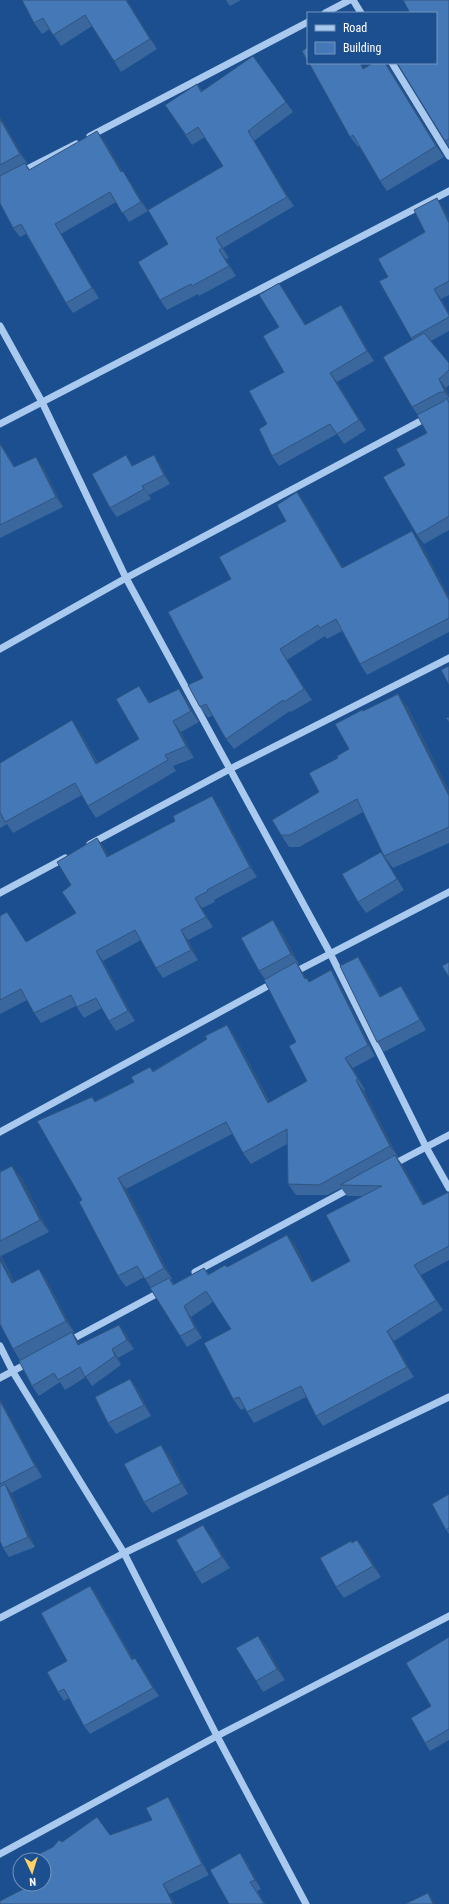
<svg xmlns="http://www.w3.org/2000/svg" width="449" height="1904" viewBox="0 0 449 1904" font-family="'Roboto Condensed',sans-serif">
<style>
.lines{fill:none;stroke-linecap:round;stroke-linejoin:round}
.minor{stroke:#a9c9ee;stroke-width:7}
.wall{fill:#3a679d;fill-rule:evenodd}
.shaded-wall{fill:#305480}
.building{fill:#4478b7;stroke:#305480}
</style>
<rect width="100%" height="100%" fill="#1b4f8f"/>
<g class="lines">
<g class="minor">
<path d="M353 0 361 13"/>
<path d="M325 13 350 0"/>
<path d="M392 63 449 156"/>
<path d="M90 136 308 22"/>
<path d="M21 172 76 144"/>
<path d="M0 326 42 402 126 578 330 953 426 1147 449 1188"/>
<path d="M0 424 449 191"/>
<path d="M0 649 126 578 428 417"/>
<path d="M90 844 230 769 449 658"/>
<path d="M0 893 65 858"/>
<path d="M293 973 449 892"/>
<path d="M0 1132 275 982"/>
<path d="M392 1165 449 1135"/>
<path d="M195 1272 351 1188"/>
<path d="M69 1341 162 1291"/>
<path d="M0 1346 13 1372 124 1553 217 1736 306 1904"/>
<path d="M0 1378 30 1362"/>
<path d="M0 1618 124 1553 449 1397"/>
<path d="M0 1854 217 1736 449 1616"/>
</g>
</g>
<g class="wall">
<path d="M22 0H127L157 49 121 72 92 26 61 46 50 29 42 34 34 23Z"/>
<path d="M226 0H241L230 6Z"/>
<path d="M449 0V147L445 141 436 63V13Z"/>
<path d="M253 56 293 112 254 141 294 206 223 248 229 258 226 259 236 276 199 296 198 294 167 310 160 300 168 244 223 166 205 137 192 145 165 105 197 84 202 91Z"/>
<path d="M364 68H389L444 157 387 191 380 181 359 146 358 147 350 137Z"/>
<path d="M0 117 27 163 26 164 30 170 104 140 122 171 129 180 148 211 129 222 116 202 61 234 99 298 73 313 66 303 26 234 20 237 13 228 0 203Z"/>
<path d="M444 209 449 219V295L441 299 449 313V331L431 341 449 363V385L446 388 449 396V530L424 544 417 535 405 465 427 433 418 415 412 407V340L411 338 388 277 425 232Z"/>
<path d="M279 283 306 325 341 305 348 315 374 361 337 382 366 430 344 444 337 434 279 466 272 456 267 424 284 372 279 327Z"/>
<path d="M0 443 15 467H43L63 507 0 538Z"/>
<path d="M160 464 170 484 149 495 151 499 117 517 110 508 133 465Z"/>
<path d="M305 503 343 568 412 531 420 542 449 597V632L367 675 360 664 342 631 327 639 325 636 287 660 312 700 291 712 290 711 234 749 226 739 213 715 208 718 200 707 203 678 231 579 286 521Z"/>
<path d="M147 698 150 702 187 700 199 722 181 732 194 758 173 766 176 771 96 818 88 806 82 795 13 833 7 824 0 828V763L80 732 98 763 139 739Z"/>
<path d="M407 706 449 791V843L393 868 384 856 363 812 299 847H289L281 835 319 792 338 758 349 749 363 711Z"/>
<path d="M219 806 257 877 214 900 215 902 202 908 213 927 188 940 198 960 163 978 156 968 141 940 103 961 135 1021 116 1031 109 1021 102 1008 84 1018 76 1006 41 1023 34 1013 27 1000 0 1014V916L14 922 26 942 76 913 71 885 97 838 104 848 108 856Z"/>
<path d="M381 852 388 863 404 890 366 913 358 902Z"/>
<path d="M281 931 299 964 298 965 306 979 309 982 331 970 338 981 375 1056 353 1068 365 1090 364 1091 398 1157 397 1158 403 1166 424 1204 449 1192V1260L421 1275 443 1310 394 1341 414 1377 323 1426 316 1416 306 1397 254 1423 247 1412 245 1408 241 1410 233 1399 231 1329 213 1302 191 1317 202 1338 187 1347 180 1336 151 1288 144 1277 126 1287 118 1276 92 1097 95 1101 134 1082 150 1067 153 1071 207 1039 227 1025 234 1035 270 1102 307 1081 296 1042 265 979 259 971ZM232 1134 243 1153 251 1164 287 1144 288 1184 296 1195H327L341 1188 347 1196H362L350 1261 313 1281 295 1245 287 1235 227 1267 209 1274 204 1268 174 1284 171 1280 172 1279 126 1189Z"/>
<path d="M365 967 381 996 401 986 408 996 426 1030 384 1052 377 1042Z"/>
<path d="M0 1172 21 1177 49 1232 1 1256 14 1282 39 1269 47 1281 74 1332 73 1333 80 1344 119 1325 126 1334 134 1349 118 1358 121 1365 92 1386 86 1377 65 1390 60 1382 39 1396 32 1386 20 1360 13 1349 0 1324Z"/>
<path d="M130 1379 138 1390 151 1416 116 1434 108 1423Z"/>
<path d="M0 1399 42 1477 11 1493 35 1547 9 1557 3 1548 0 1541Z"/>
<path d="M169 1455 188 1494 152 1513 144 1502Z"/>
<path d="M449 1494V1534L446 1530Z"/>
<path d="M211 1536 230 1568 202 1584 195 1573Z"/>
<path d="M357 1540 365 1550 381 1577 344 1598 336 1587 352 1543Z"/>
<path d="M90 1586 96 1594 133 1659 141 1666 159 1696 90 1734 84 1726 69 1698 64 1701 58 1692Z"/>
<path d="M258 1636 266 1646 285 1680 263 1692 256 1681Z"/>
<path d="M449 1637V1740L430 1751 425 1743 431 1706Z"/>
<path d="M175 1807 209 1875 170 1894 44 1884 53 1847 62 1842 110 1835 152 1820Z"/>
<path d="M240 1853 247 1862 261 1889 257 1891 265 1904H229Z"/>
</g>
<g class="shaded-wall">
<path d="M126 0H127L157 49 150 39Z"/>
<path d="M360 63H361L370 80 363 69Z"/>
<path d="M385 63 389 68 444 157 436 146Z"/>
<path d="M0 117 3 121 27 163 20 154 0 119Z"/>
<path d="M97 131 104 140 128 181 121 172Z"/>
<path d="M248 131 254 141 294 206 287 197Z"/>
<path d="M123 171 129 180 148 211 141 202Z"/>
<path d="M437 198 444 209 449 219V223Z"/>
<path d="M55 224 61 234 99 298 92 288Z"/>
<path d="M216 238 223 248 229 258 222 248Z"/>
<path d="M219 250 226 259 236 276 229 266Z"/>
<path d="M279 283 286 293 312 335 305 325Z"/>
<path d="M434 289 441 299 449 313V315Z"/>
<path d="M341 305 348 315 374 361 367 351Z"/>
<path d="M330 373 337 382 366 430 359 420Z"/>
<path d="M439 379 446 388 449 396V398L445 392Z"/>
<path d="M0 443 21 477 14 467 0 444Z"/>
<path d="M126 455 133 465 132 466Z"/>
<path d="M154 455 160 464 170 484 164 475Z"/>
<path d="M36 457 43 467 63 507 56 497Z"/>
<path d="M142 486 149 495 151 499 144 489Z"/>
<path d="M297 492 305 503 350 579 342 568Z"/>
<path d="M412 531 420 542 449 597V600Z"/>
<path d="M280 649 287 660 312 700 304 689Z"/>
<path d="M139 686 147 698 157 714 149 703Z"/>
<path d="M179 689 187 700 199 722 191 711Z"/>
<path d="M398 694 407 706 449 791V796Z"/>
<path d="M72 720 80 732 104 775 96 764Z"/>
<path d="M173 721 181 732 194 758 186 746Z"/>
<path d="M212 796 219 806 257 877 250 867Z"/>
<path d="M97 838 104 848 114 867 107 857Z"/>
<path d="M381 852 388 863 404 890 397 879Z"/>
<path d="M195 898 202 908 213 927 206 917Z"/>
<path d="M273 920 281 931 299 964 291 954Z"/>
<path d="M181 930 188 940 198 960 191 950Z"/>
<path d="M96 951 103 961 135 1021 128 1011Z"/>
<path d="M358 957 365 967 387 1007 380 997Z"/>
<path d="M296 962 303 973 313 990 305 979Z"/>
<path d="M331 970 338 981 375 1056 368 1045Z"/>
<path d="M401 986 408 996 426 1030 420 1020Z"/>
<path d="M227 1025 234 1035 276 1114 268 1103Z"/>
<path d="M345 1058 353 1068 365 1090 358 1079Z"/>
<path d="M356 1080 364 1091 398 1157 390 1146Z"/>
<path d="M395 1155 403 1166 430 1215 423 1205Z"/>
<path d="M12 1166 21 1177 49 1232 40 1220Z"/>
<path d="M118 1178 126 1189 172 1279 164 1268Z"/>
<path d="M287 1235 295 1245 319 1292 312 1282Z"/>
<path d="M0 1255 20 1295 12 1283 0 1260Z"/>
<path d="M414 1265 421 1275 443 1310 436 1300Z"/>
<path d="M39 1269 47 1281 74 1332 66 1321Z"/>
<path d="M184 1306 191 1317 202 1338 195 1328Z"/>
<path d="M119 1325 126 1334 134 1349 127 1340Z"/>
<path d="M387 1331 394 1341 414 1377 407 1367Z"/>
<path d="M72 1332 78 1341 85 1354 78 1345Z"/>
<path d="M112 1349 118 1358 121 1365 115 1356Z"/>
<path d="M130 1379 138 1390 151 1416 144 1405Z"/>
<path d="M0 1399 2 1402 42 1477 35 1466 0 1401Z"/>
<path d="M161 1445 169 1455 188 1494 181 1483Z"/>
<path d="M5 1484 12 1494 35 1547 28 1537Z"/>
<path d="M203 1525 211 1536 230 1568 222 1557Z"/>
<path d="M357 1540 365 1550 381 1577 373 1566Z"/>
<path d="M90 1586 96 1594 138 1668 132 1660Z"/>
<path d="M258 1636 266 1646 285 1680 277 1669Z"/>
<path d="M135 1658 141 1666 159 1696 153 1688Z"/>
<path d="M168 1797 175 1807 209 1875 202 1864Z"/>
<path d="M240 1853 247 1862 261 1889 255 1880Z"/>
<path d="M163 1884 170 1894 175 1904H173Z"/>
<path d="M428 1893 434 1902 435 1904H433Z"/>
</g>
<g class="building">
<path d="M22 0H126L150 39 114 61 85 15 53 35 43 18 34 23Z"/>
<path d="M403 0H449V139L445 141 397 63H436V13H410Z"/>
<path d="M308 47V62L302 51Z"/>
<path d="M253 56 286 102 248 131 287 197 216 238 222 248 219 250 229 266 192 286 191 284 160 300 138 262 168 244 148 210 223 166 198 127 186 135 165 105 197 84 201 92Z"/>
<path d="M309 63H360L363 69 373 63H385L436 146 380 181 353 135 350 137Z"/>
<path d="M0 119 20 154 0 165Z"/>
<path d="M97 131 121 172 123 171 141 202 122 213 110 192 55 224 92 288 66 303 21 224 13 228 0 203V176L25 163 29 170Z"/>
<path d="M437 198 449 223V281L434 289 449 315V317L411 338 379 281 388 277 378 259 425 232 414 210Z"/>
<path d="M279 283 305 325 341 305 367 351 330 373 359 420 337 434 330 424 272 456 259 429 267 424 249 391 284 372 263 336 279 327 259 295Z"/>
<path d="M424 333 449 363V370L439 379 445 392H440L412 407 383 357Z"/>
<path d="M447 398 449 403V516L417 535 383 477 405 465 396 449 427 433 417 415 444 401Z"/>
<path d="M0 444 14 467 36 457 56 497 0 525Z"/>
<path d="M126 455 132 466 154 455 164 475 142 486 144 489 110 508 92 474Z"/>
<path d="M297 492 342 568 412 531 449 600V618L360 664 336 619 320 628 318 625 280 649 304 689 284 702 283 700 226 739 206 704 200 707 188 685 203 678 168 612 231 579 219 557 286 521 277 505Z"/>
<path d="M449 666V685L441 670Z"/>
<path d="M139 686 149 703 179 689 191 711 173 721 186 746 165 755 168 760 88 806 75 783 5 822 0 812V763L72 720 96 764 139 739 116 699Z"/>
<path d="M398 694 449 796V827L384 856 357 799 290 835H281L272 820 319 792 309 773 338 758 337 756 349 749 335 724 362 710 363 711Z"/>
<path d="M449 717V722L446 718Z"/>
<path d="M212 796 250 867 207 890 208 891 195 898 206 917 181 930 191 950 156 968 135 930 96 951 128 1011 109 1021 96 998 77 1007 71 995 34 1013 21 989 0 1000V916L7 912 26 942 76 913 62 892 71 885 57 862 97 838 107 857 175 821 173 816Z"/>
<path d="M381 852 397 879 358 902 342 874Z"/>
<path d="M273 920 291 954 259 971 241 938Z"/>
<path d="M358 957 380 997 401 986 420 1020 377 1042 340 966Z"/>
<path d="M296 962 305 979 307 978 309 982 331 970 368 1045 345 1058 358 1079 356 1080 390 1146 319 1185 288 1184 287 1129 243 1153 226 1122 118 1178 164 1268 145 1279 137 1266 118 1276 79 1202 82 1200 37 1121 92 1097 95 1102 134 1082 131 1077 150 1067 153 1072 207 1039 205 1036 227 1025 268 1103 307 1081 289 1046 296 1042 264 980Z"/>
<path d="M449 962V977L442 966Z"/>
<path d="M395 1155 423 1205 449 1192V1246L414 1265 436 1300 387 1331 407 1367 316 1416 301 1386 247 1412 239 1397 233 1399 204 1343 231 1329 206 1291 184 1306 195 1328 180 1336 150 1288 169 1278 173 1285 204 1268 208 1275 225 1265 227 1267 287 1235 312 1282 350 1261 326 1215 382 1186 340 1185Z"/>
<path d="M12 1166 40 1220 0 1241V1172Z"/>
<path d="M0 1260 12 1283 39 1269 66 1321 13 1349 0 1324Z"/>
<path d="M119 1325 127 1340 112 1349 115 1356 85 1377 80 1367 58 1380 54 1373 32 1386 19 1361 72 1332 78 1345Z"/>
<path d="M130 1379 144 1405 108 1423 95 1397Z"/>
<path d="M0 1401 35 1466 0 1484Z"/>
<path d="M161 1445 181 1483 144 1502 124 1464Z"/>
<path d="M5 1484 28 1537 3 1548 0 1541V1487Z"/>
<path d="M449 1494V1528L446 1530 432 1504Z"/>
<path d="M203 1525 222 1557 195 1573 176 1540Z"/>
<path d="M357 1540 373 1566 336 1587 320 1558 351 1541 352 1543Z"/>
<path d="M90 1586 132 1660 135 1658 153 1688 84 1726 64 1689 58 1692 47 1672 67 1661 41 1613Z"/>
<path d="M258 1636 277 1669 256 1681 236 1648Z"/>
<path d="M449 1637V1729L425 1743 411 1718 431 1706 406 1663Z"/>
<path d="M168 1797 202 1864 163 1884 173 1904H0V1901L33 1884H44V1860H30L29 1859 53 1847 59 1840 62 1842 97 1817 110 1835 152 1820 146 1808Z"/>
<path d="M240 1853 255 1880 250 1882 264 1904H229L210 1870Z"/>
<path d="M428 1893 433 1904H405Z"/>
</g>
<rect x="307" y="12" width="130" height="52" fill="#1b4f8f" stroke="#7695bc"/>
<rect x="315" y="25" width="20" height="6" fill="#a9c9ee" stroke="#7695bc"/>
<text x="343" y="32" font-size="12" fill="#ffffff">Road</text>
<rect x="315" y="42" width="20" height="12" fill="#4478b7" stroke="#7695bc"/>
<text x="343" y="52" font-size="12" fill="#ffffff">Building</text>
<g transform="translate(32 1872) rotate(176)"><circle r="19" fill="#1b4f8f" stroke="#7695bc"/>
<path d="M0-3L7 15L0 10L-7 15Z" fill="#ffd166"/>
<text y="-6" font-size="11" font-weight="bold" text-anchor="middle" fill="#ffffff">N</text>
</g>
</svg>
